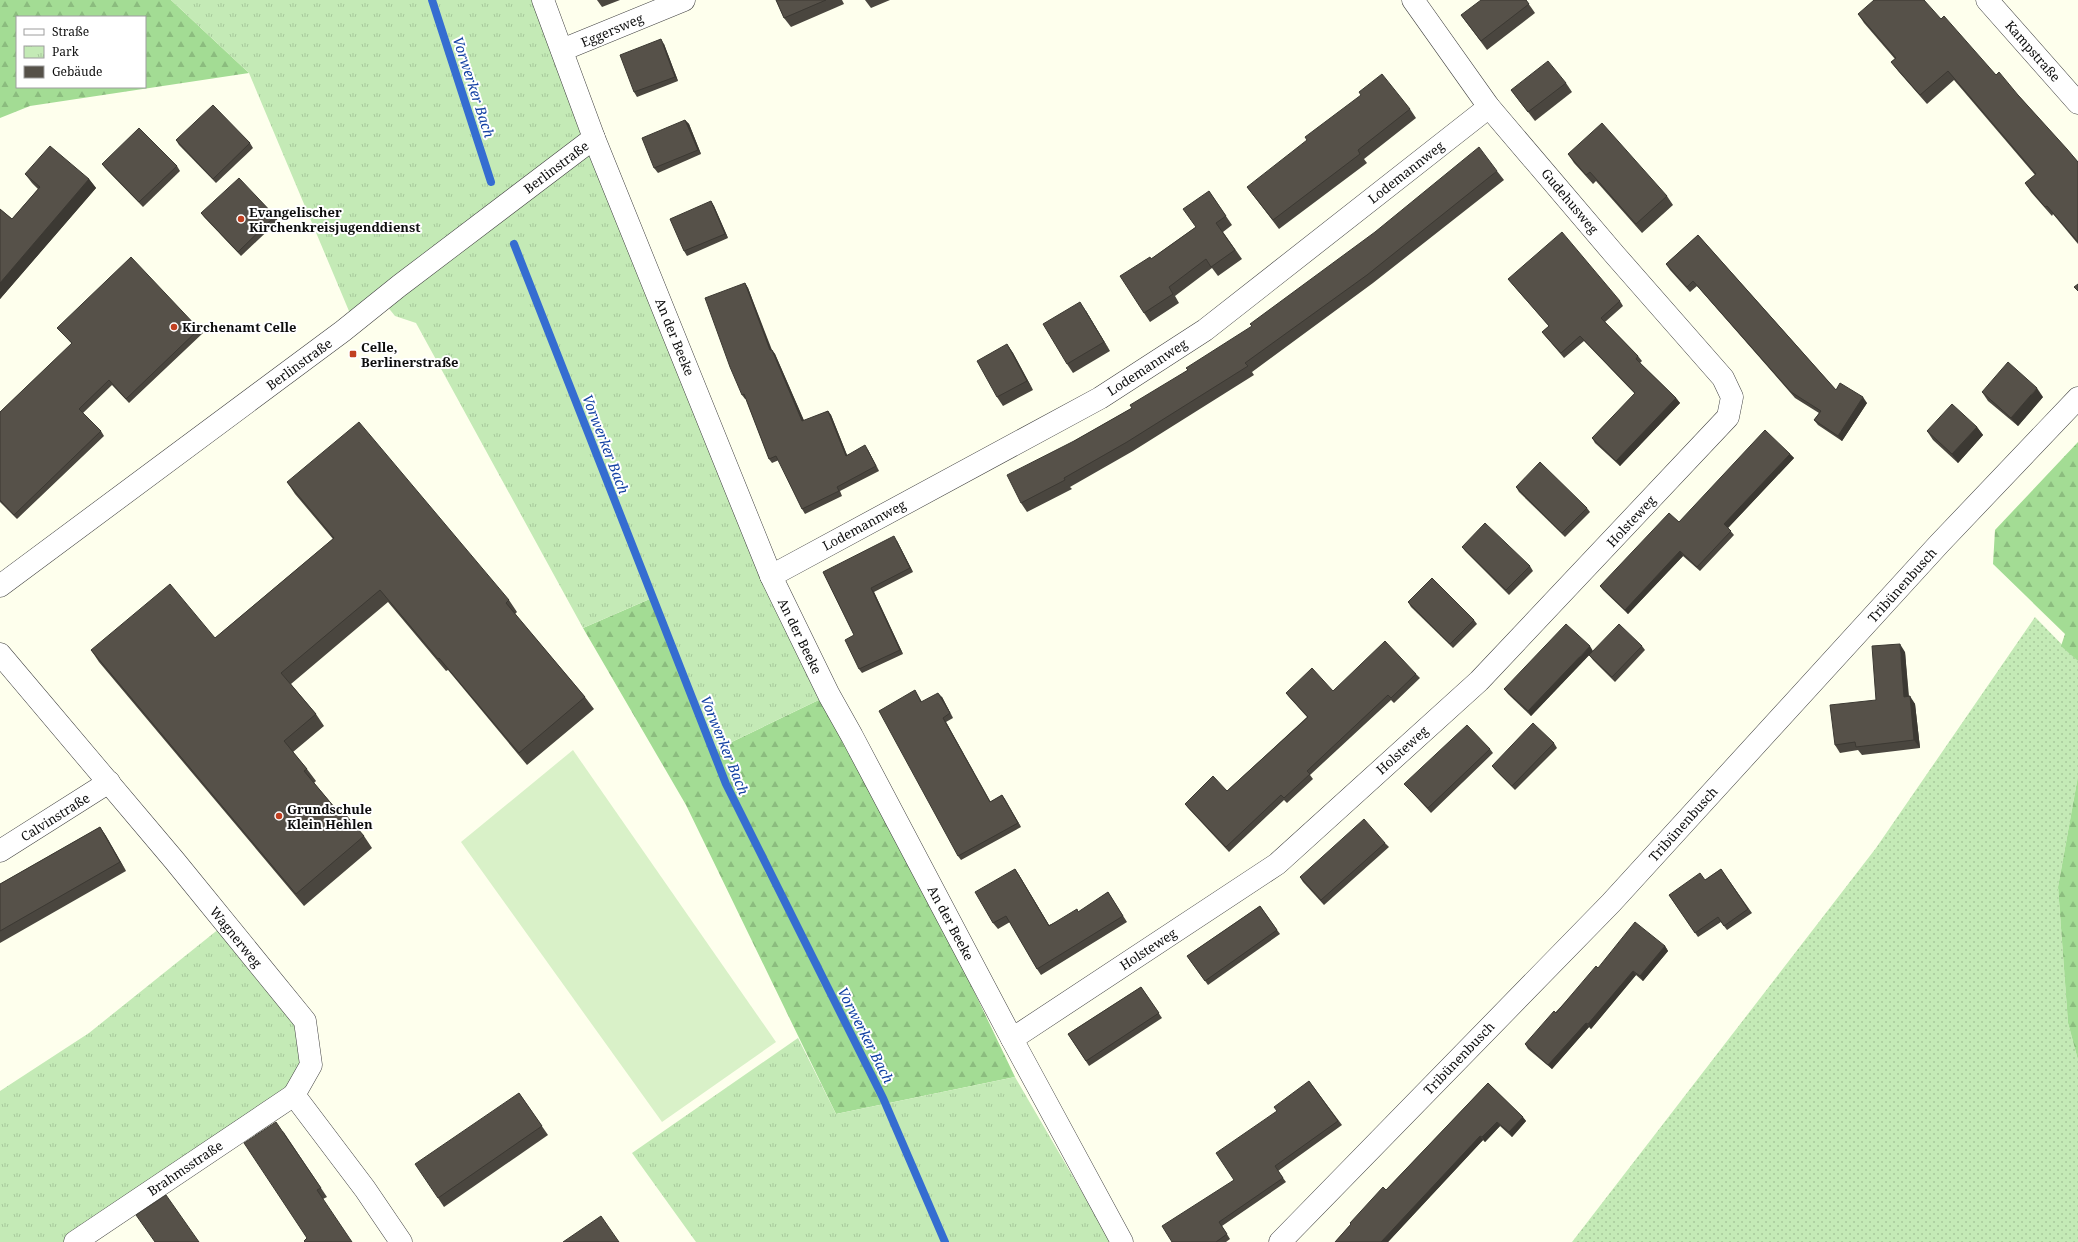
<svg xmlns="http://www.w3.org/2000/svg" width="2078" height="1242" viewBox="0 0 2078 1242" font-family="'Noto Serif',serif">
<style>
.grass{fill:url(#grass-dots)}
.forest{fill:url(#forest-firs);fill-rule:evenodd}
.park{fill:url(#park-tufts)}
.pitch{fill:#d9f1c8}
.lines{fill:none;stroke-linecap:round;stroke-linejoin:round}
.stream{stroke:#356dd1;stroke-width:8}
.minor-casing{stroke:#404040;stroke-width:23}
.minor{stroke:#fff;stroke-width:22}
.wall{fill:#4a463f}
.shaded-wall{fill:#3c3933}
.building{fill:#565149;stroke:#3c3933}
.poi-dot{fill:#c14021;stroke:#fff;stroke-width:1.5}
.labels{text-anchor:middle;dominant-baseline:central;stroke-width:4;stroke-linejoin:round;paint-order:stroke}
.street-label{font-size:13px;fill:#0d0d0d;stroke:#fff}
.poi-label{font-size:13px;font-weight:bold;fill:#0d0d0d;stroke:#fff;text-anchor:start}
.water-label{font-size:14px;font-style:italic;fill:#1240a3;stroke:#fff}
</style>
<defs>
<pattern id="grass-dots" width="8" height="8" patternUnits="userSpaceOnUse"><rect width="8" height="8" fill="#c4eab6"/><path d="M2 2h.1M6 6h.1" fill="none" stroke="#a7c89b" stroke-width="1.8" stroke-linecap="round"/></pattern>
<pattern id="forest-firs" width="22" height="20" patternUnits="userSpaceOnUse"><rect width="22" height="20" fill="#a3dc94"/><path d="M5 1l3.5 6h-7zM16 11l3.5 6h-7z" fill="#8bbc7e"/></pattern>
<pattern id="park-tufts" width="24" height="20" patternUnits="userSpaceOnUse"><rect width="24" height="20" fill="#c4eab6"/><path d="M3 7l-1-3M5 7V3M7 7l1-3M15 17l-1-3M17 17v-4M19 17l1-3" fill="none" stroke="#a7c89b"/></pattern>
</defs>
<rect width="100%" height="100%" fill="#feffed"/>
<path class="grass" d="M2035 617 2078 661V776L2058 887 2068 1023 2078 1060V1242H1572L1876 848Z"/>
<g class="forest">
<path d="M0 0H171L249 73 30 106 0 118ZM17 17H145V87H17Z"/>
<path d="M2078 442V661L2061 646 2065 634 1993 564 1995 530Z"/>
<path d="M652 598 713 751 829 695 852 736 1015 1077 836 1114 686 805 583 628Z"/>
<path d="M2078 776V1060L2068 1023 2058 887Z"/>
</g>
<g class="park">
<path d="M171 0H543L829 695 713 751 652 598 583 628 416 323 395 316 382 300 354 323 249 73Z"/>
<path d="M225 924 305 1021 311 1065 294 1095 75 1242H0V1091L89 1033Z"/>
<path d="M798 1038 836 1114 1015 1077 1111 1242H696L632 1153Z"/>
</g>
<path class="pitch" d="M573 750 776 1042 662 1122 461 842Z"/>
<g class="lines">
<g class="stream">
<path d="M432 0 491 182"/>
<path d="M514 244 726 784 883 1098 945 1242"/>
</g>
<g class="minor-casing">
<g id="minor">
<path d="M543 0 594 138 771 576 829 695 852 736 1012 1039 1122 1242"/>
<path d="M1987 0 2078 103"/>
<path d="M562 50 684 0"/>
<path d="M771 576 1100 398 1205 330 1489 107"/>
<path d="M0 586 343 331 399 286 594 138"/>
<path d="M0 654 174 860 305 1021 311 1065 294 1095 365 1189 401 1242"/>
<path d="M0 851 109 782"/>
<path d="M1012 1039 1277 864 1479 681 1728 417 1732 397 1723 378 1615 255 1489 107 1413 0"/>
<path d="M75 1242 294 1095"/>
<path d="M1280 1242 1611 903 1939 544 2078 398"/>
</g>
</g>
<use href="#minor" class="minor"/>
</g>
<g class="wall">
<path d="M597 0H620L602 7Z"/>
<path d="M776 0H842L844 4 791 27 784 18Z"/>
<path d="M865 0H890L871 8Z"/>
<path d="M1526 0 1535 13 1487 50 1461 15Z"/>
<path d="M1858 14 1941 19 1996 75 2018 95 2078 162V244L2053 214 2052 216 2031 192 2025 183 2035 175 1954 80 1927 104 1898 71 1891 62 1895 59 1864 23Z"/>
<path d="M664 44 678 81 637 97 634 92Z"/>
<path d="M1566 83 1572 92 1535 121 1511 90Z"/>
<path d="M1410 109 1416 118 1364 159 1367 163 1279 229 1247 187Z"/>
<path d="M685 120 689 124 701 154 658 173 654 168Z"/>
<path d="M176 140 250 143 253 148 216 183 179 145Z"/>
<path d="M1568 154 1667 196 1673 205 1642 233 1596 181 1593 184 1574 163Z"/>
<path d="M102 164 177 166 180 171 143 207 105 168Z"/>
<path d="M1497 171 1504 180 1373 283 1252 372 1254 375 1133 451 1070 487 1072 489 1027 512 1021 503 1074 441 1132 408 1188 370Z"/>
<path d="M25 174 89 179 96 188 0 299V209L12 219 38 189 32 183Z"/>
<path d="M1209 191 1232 225 1223 232 1242 259 1218 276 1212 268 1175 296 1179 303 1150 322 1144 313 1151 259 1196 227Z"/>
<path d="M711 201 714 206 728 238 687 256 684 251Z"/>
<path d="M201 213 275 216 278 221 241 256 204 217Z"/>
<path d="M1698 235 1836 390 1867 403 1842 441 1818 425 1814 420 1819 413 1795 398 1697 286 1690 292 1670 270 1666 264Z"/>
<path d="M1508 279 1620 301 1623 306 1605 322 1638 356 1642 361 1640 363 1676 398 1680 403 1620 466 1595 443 1592 438 1635 394 1584 341 1564 358 1546 337 1542 332 1549 326 1512 284Z"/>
<path d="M745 283 748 288 772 350 775 354 804 421 828 411 831 415 847 455 868 450 879 471 840 491 842 496 805 514 802 509 779 460 772 463 769 459 746 399H745L742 395Z"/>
<path d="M1086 311 1110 351 1073 373 1067 364Z"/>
<path d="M57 328 199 329 203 333 129 403 112 385 83 413 101 431 104 436 17 519 0 502V412L72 344 61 332Z"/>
<path d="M1007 344 1013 353 1033 390 1003 406 997 397Z"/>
<path d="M1982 392 2043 397 2018 426 1988 401Z"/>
<path d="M1977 427 1983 435 1958 463 1933 440 1927 431Z"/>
<path d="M1790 454 1794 458 1728 528 1734 535 1700 571 1683 556 1628 614 1603 590 1600 586 1679 522Z"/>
<path d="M287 482 509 600 517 612 515 614 585 697 594 709 527 765 448 670 446 671 388 602 291 684 316 714 324 726 293 752 307 769 316 781 314 783 335 808 364 836 372 848 304 906 99 662 91 650 215 638 333 539 295 494Z"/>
<path d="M1516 487 1587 508 1590 512 1565 537 1519 492Z"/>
<path d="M897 541 913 572 874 592 903 654 862 673 859 669 854 635 823 572Z"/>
<path d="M1462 547 1530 566 1533 571 1509 595 1465 551Z"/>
<path d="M1408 602 1474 620 1477 624 1453 648 1411 607Z"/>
<path d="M1642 646 1645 650 1615 682 1593 660 1589 655Z"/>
<path d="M1593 651 1531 716 1508 694 1504 689Z"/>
<path d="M1905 652 1909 696 1915 704 1920 748 1862 755 1858 750 1840 753 1835 745 1876 700Z"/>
<path d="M1416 674 1420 678 1394 703 1391 700 1310 775 1313 779 1287 803 1284 800 1229 852 1188 808 1185 804 1227 791 1307 717 1289 697 1286 693 1333 691Z"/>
<path d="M915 690 922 702 942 697 953 718 946 722 990 802 1002 795 1021 827 961 860 958 856Z"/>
<path d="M1554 743 1557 748 1515 790 1495 770 1492 766Z"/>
<path d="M1490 749 1493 753 1431 813 1408 788 1404 784Z"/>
<path d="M100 827 106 836 126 871 0 943V884Z"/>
<path d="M1385 843 1389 847 1324 905 1303 882 1300 877Z"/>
<path d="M1015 869 1019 875 1049 925 1079 912 1108 892 1127 922 1041 975 1037 969 1010 922 998 929 993 923Z"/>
<path d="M1721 869 1752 913 1727 930 1721 922 1698 937 1669 895 1705 880Z"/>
<path d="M1260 906 1280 934 1208 985 1187 956Z"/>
<path d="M1665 946 1668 951 1643 981 1636 975 1591 1029 1589 1027 1552 1069 1528 1049 1525 1044 1598 968Z"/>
<path d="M1141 987 1162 1018 1089 1066 1068 1034Z"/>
<path d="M1309 1081 1342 1125 1278 1171 1286 1182 1222 1226 1230 1239 1226 1242H1172L1234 1180 1277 1111Z"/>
<path d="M1488 1083 1526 1121 1512 1137 1500 1126 1485 1142 1483 1140 1388 1242H1335L1351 1224 1350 1223 1386 1190Z"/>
<path d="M519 1093 548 1135 444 1207 438 1198Z"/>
<path d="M283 1131 327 1197 323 1199 307 1238Z"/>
</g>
<g class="shaded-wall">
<path d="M661 39 664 44 678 81 675 77Z"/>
<path d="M685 120 689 124 701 154 698 150Z"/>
<path d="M89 179 96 188 0 299V283Z"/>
<path d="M711 201 714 206 728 238 725 234Z"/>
<path d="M745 283 748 288 773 355 770 350Z"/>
<path d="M1080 302 1086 311 1110 351 1104 342Z"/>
<path d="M1007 344 1013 353 1033 390 1027 381Z"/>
<path d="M772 350 775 354 806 425 802 421Z"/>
<path d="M2037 388 2043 397 2018 426 2011 418Z"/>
<path d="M1863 397 1867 403 1842 441 1838 436Z"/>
<path d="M1676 398 1680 403 1620 466 1616 461Z"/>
<path d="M828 411 831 415 849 460 846 456Z"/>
<path d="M1977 427 1983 435 1958 463 1952 454Z"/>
<path d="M865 445 868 450 879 471 876 466Z"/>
<path d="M1790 454 1794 458 1727 529 1724 524Z"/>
<path d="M894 536 897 541 913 572 910 568Z"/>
<path d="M1680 551 1683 556 1628 614 1625 610Z"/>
<path d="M871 588 874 592 903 654 900 650Z"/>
<path d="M1900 644 1905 652 1909 705 1904 697Z"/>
<path d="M1590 646 1593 651 1531 716 1528 711Z"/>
<path d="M938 693 942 697 953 718Z"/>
<path d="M1910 696 1915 704 1920 748 1914 740Z"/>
<path d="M943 718 946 722 993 806 990 802Z"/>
<path d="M1002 795 1005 799 1021 827 1018 823Z"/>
<path d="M100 827 106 836 126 871 120 862Z"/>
<path d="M1015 869 1019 875 1053 932 1049 926Z"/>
<path d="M1665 946 1668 951 1643 981 1640 976Z"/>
<path d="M1633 971 1636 975 1591 1029 1588 1024Z"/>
<path d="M1586 1023 1589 1027 1552 1069 1548 1065Z"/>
<path d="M1523 1117 1526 1121 1512 1137 1509 1132Z"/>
<path d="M1497 1122 1500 1126 1485 1142 1482 1137Z"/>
<path d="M1480 1136 1483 1140 1388 1242H1381Z"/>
</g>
<g class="building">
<path d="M776 0H826L784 18Z"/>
<path d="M1481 0H1526L1529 4 1481 41 1461 15Z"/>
<path d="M1874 0H1924L1941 19 1944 16 1996 75 1999 72 2018 95 2067 149 2078 162V242L2047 206 2045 207 2025 183 2036 174 1948 71 1920 95 1891 62 1896 58 1858 14Z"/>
<path d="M661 39 675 77 634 92 620 55Z"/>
<path d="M1548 61 1566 83 1528 112 1511 90Z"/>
<path d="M1382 74 1410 109 1358 150 1360 154 1273 220 1247 187 1307 140 1305 137 1361 95 1359 92Z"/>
<path d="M213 105 250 143 213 179 176 140Z"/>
<path d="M685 120 698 150 654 168 642 138Z"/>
<path d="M1602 123 1667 196 1636 224 1590 172 1586 175 1568 154Z"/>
<path d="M139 128 177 166 139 202 102 164Z"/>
<path d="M50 146 89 179 0 283V209L12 219 40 187 25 174Z"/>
<path d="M1479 147 1497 171 1367 275 1245 363 1248 366 1127 442 1064 478 1065 480 1021 503 1007 475 1074 441 1132 408 1130 405 1188 370 1186 368 1252 326 1250 324 1375 232Z"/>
<path d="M239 178 275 216 238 252 201 213Z"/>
<path d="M1209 191 1226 216 1216 223 1235 250 1211 267 1206 259 1169 287 1173 294 1144 313 1120 276 1150 257 1151 259 1196 227 1183 209Z"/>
<path d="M711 201 725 234 684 251 670 219Z"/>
<path d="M1562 232 1620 301 1601 318 1638 356 1636 359 1676 398 1616 461 1592 438 1635 393 1580 336 1561 353 1542 332 1549 326 1508 279Z"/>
<path d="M1698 235 1836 390 1840 383 1863 397 1838 436 1814 420 1821 411 1791 392 1693 281 1687 287 1666 264Z"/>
<path d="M131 257 199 329 126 399 109 380 79 409 101 431 14 515 0 500V412L72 343 57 328Z"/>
<path d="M745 283 770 350H772L802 421 828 411 846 456 865 445 876 466 837 487 839 491 802 509 776 456 769 459 744 394 742 395 730 367 705 298Z"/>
<path d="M2078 284V291L2074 287Z"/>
<path d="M1080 302 1104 342 1067 364 1043 324Z"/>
<path d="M1007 344 1027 381 997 397 977 361Z"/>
<path d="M2008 362 2037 388 2011 418 1982 392Z"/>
<path d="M1952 404 1977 427 1952 454 1927 431Z"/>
<path d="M359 422 509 600 506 603 585 697 519 753 439 658 438 659 380 590 281 673 316 714 284 741 307 769 304 771 335 808 338 806 364 836 296 894 91 650 170 584 215 638 334 538 287 482Z"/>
<path d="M1765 430 1790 454 1724 524 1731 531 1697 567 1680 551 1625 610 1600 586 1669 513 1679 522Z"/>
<path d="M1540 462 1587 508 1562 533 1516 487Z"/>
<path d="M1485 523 1530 566 1506 590 1462 547Z"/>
<path d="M894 536 910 568 871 588 900 650 859 669 845 640 854 635 823 572Z"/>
<path d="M1432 578 1474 620 1450 644 1408 602Z"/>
<path d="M1566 624 1590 646 1528 711 1504 689Z"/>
<path d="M1619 624 1642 646 1612 677 1589 655Z"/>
<path d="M1385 641 1416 674 1391 698 1388 695 1307 771 1310 774 1284 798 1281 795 1226 847 1185 804 1213 776 1227 791 1308 717 1286 693 1312 668 1333 691Z"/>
<path d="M1900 644 1904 697 1910 696 1914 740 1856 747 1855 742 1835 745 1830 705 1876 700 1872 646Z"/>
<path d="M915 690 921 702 938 693 950 713 943 718 990 802 1002 795 1018 823 958 856 879 711Z"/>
<path d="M1533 723 1554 743 1512 786 1492 766Z"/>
<path d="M1467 725 1490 749 1428 808 1404 784Z"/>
<path d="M1364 819 1385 843 1321 900 1300 877Z"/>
<path d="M100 827 120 862 0 931V884Z"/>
<path d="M1015 869 1049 926 1077 909 1078 912 1108 892 1123 916 1037 969 1006 916 993 923 975 892Z"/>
<path d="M1721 869 1748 909 1724 926 1718 917 1695 933 1669 895 1700 873 1705 880Z"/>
<path d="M1260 906 1277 930 1205 981 1187 956Z"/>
<path d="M1635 922 1665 946 1640 976 1633 971 1588 1024 1586 1023 1548 1065 1525 1044 1554 1011 1556 1013 1596 966 1598 968Z"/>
<path d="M1141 987 1159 1013 1086 1061 1068 1034Z"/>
<path d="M1309 1081 1338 1121 1275 1166 1283 1178 1219 1222 1227 1234 1216 1242H1172L1162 1226 1234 1180 1216 1153 1277 1111 1274 1107Z"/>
<path d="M1488 1083 1523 1117 1509 1132 1497 1122 1482 1137 1480 1136 1381 1242H1335L1351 1224 1350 1223 1383 1187 1386 1190Z"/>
<path d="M519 1093 542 1126 438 1198 415 1164Z"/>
<path d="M276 1122 321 1188 317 1190 352 1242H305L304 1241 307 1238 244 1143Z"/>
<path d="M166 1195 199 1242H155L136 1215Z"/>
<path d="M601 1216 619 1242H563Z"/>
</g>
<g class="poi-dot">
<circle cx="241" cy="219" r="4"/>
<circle cx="174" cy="327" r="4"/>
<rect x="349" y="350" width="8" height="8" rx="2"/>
<circle cx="279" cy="816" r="4"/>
</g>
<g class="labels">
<g class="street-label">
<text transform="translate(612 30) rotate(-23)">Eggersweg</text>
<text transform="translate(2033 51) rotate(49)">Kampstraße</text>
<text transform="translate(556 167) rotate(-37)">Berlinstraße</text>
<text transform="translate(1406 172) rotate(-38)">Lodemannweg</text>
<text transform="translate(1570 201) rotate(50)">Gudehusweg</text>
<text transform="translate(675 337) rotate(68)">An der Beeke</text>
<text transform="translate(299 364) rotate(-36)">Berlinstraße</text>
<text transform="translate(1147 367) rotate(-33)">Lodemannweg</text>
<text transform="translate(1631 521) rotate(-47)">Holsteweg</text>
<text transform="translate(864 525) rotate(-28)">Lodemannweg</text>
<text transform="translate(1902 585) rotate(-48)">Tribünenbusch</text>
<text transform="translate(800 636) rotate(64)">An der Beeke</text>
<text transform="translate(1402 750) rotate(-42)">Holsteweg</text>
<text transform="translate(55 817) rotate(-32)">Calvinstraße</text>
<text transform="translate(1683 824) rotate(-48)">Tribünenbusch</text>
<text transform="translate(951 923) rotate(62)">An der Beeke</text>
<text transform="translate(236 937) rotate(51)">Wagnerweg</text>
<text transform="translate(1148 949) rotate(-33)">Holsteweg</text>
<text transform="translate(1459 1058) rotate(-46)">Tribünenbusch</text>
<text transform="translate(185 1168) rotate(-34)">Brahmsstraße</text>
</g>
<g class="poi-label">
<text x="249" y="212">Evangelischer<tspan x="249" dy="15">Kirchenkreisjugenddienst</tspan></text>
<text x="182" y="327">Kirchenamt Celle</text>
<text x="361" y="347">Celle,<tspan x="361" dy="15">Berlinerstraße</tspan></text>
<text x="287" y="809">Grundschule<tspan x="287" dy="15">Klein Hehlen</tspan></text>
</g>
<g class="water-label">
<text transform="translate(474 87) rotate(72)">Vorwerker Bach</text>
<text transform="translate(606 444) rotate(69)">Vorwerker Bach</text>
<text transform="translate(725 745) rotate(68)">Vorwerker Bach</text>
<text transform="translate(866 1035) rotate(63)">Vorwerker Bach</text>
</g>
</g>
<rect x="16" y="16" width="130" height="72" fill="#ffffff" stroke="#9e9e9e"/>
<rect x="24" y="29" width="20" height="6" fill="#ffffff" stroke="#9e9e9e"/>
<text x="52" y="36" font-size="12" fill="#0d0d0d">Straße</text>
<rect x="24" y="46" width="20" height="12" fill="url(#park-tufts)" stroke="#9e9e9e"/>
<text x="52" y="56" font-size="12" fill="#0d0d0d">Park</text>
<rect x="24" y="66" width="20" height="12" fill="#565149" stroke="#9e9e9e"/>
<text x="52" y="76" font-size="12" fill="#0d0d0d">Gebäude</text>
</svg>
